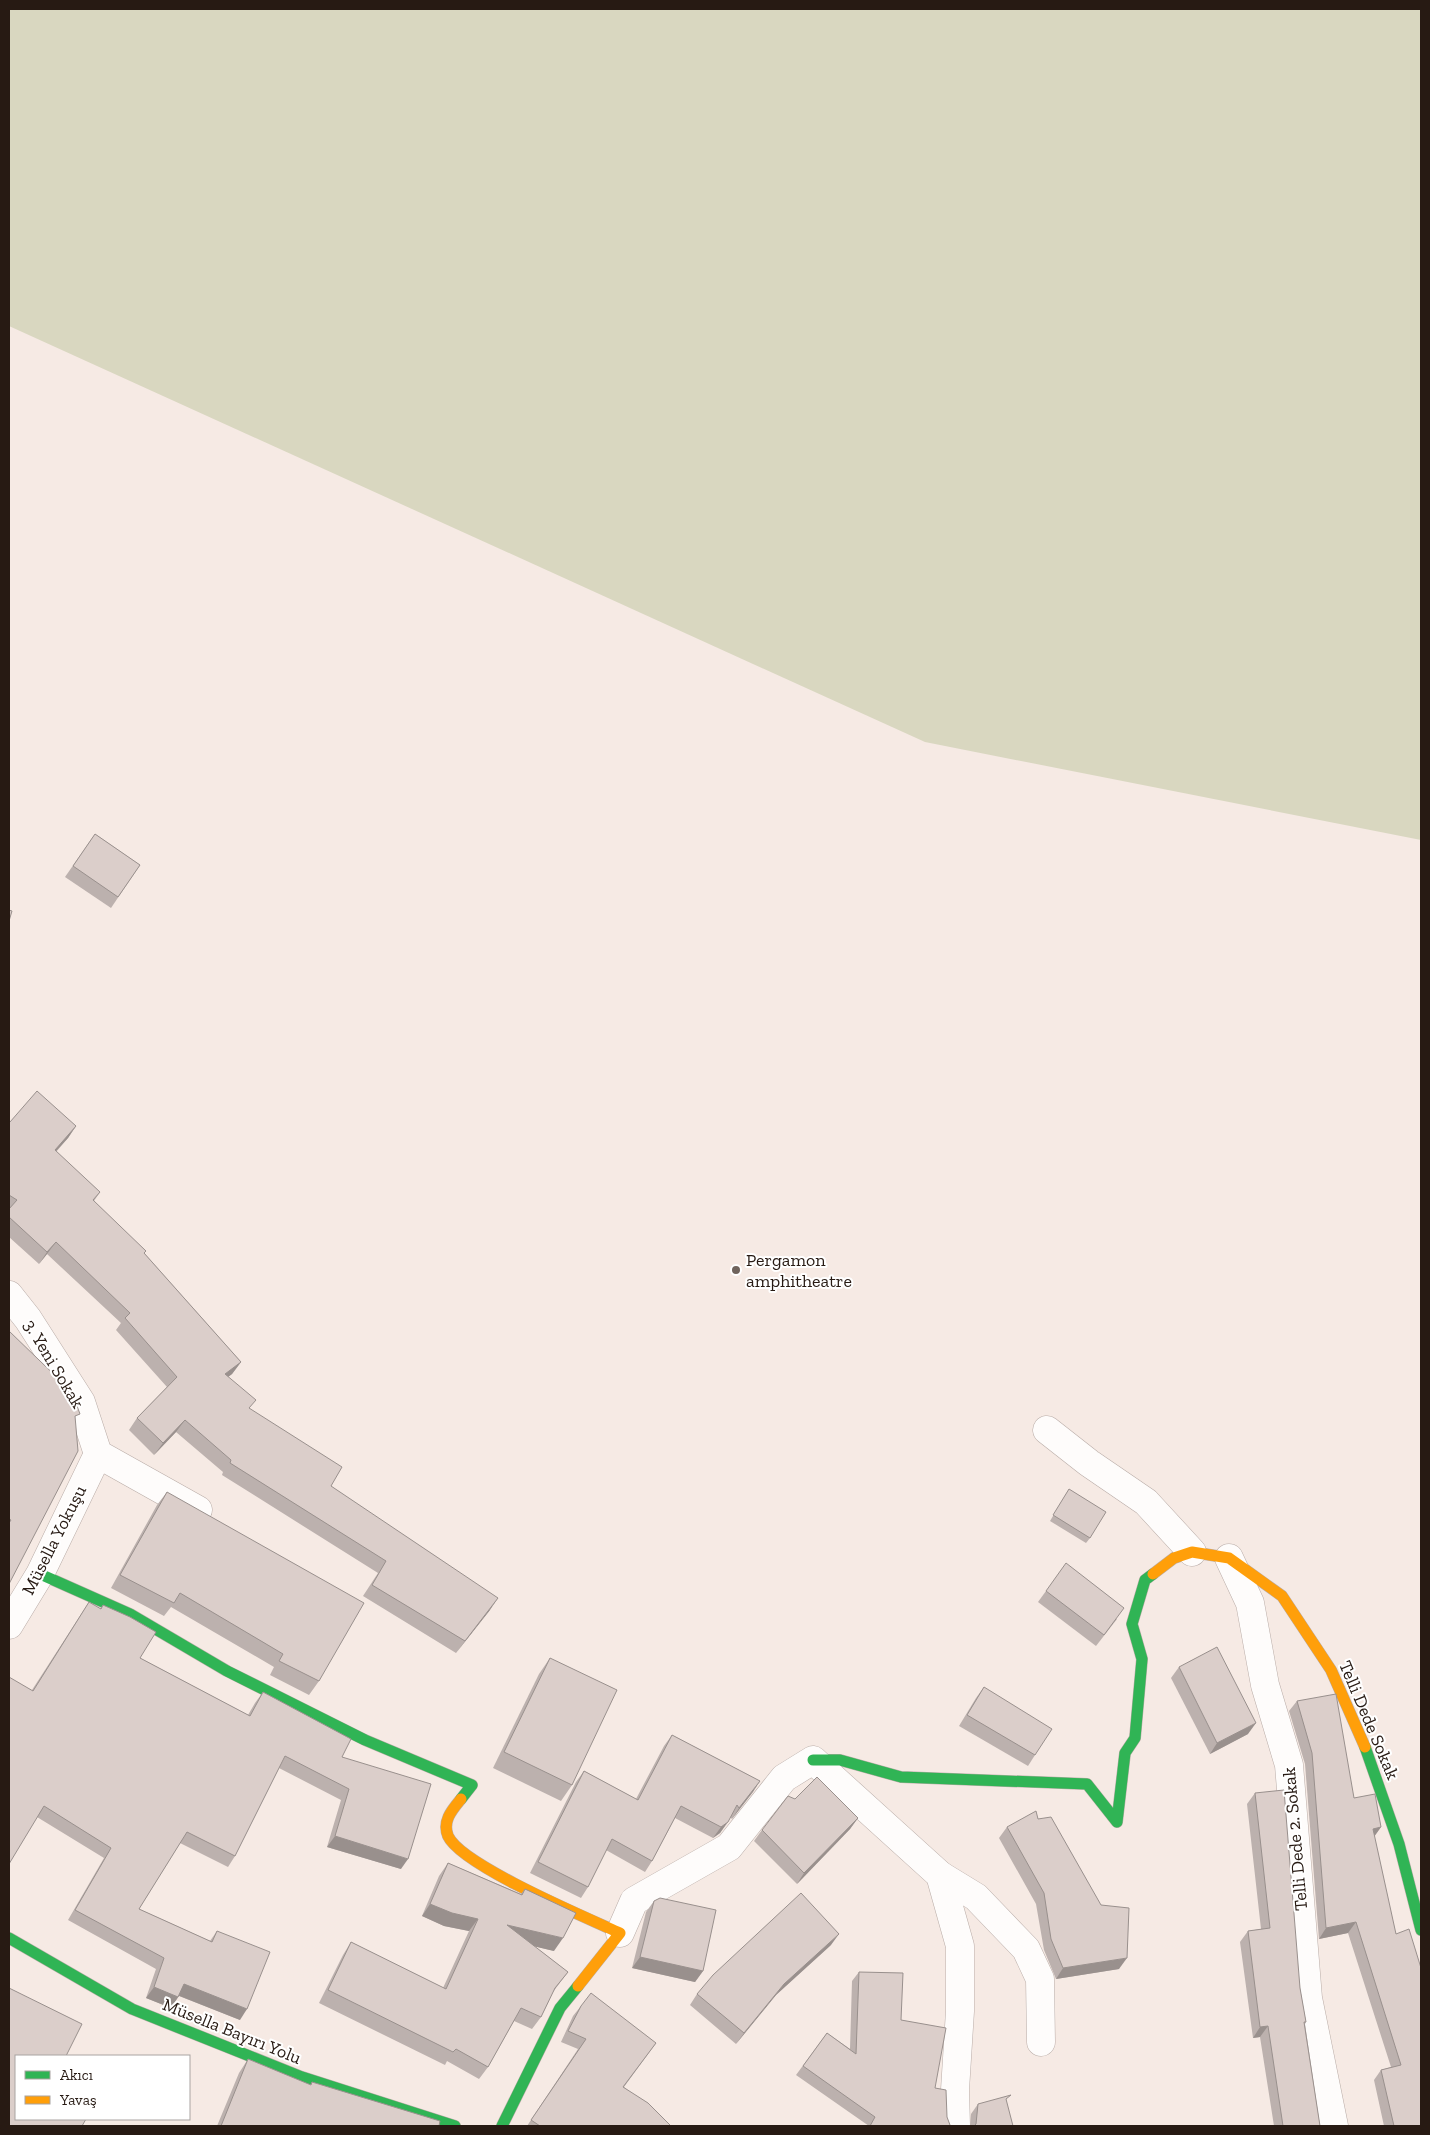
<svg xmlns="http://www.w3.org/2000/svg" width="1430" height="2135" viewBox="0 0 1430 2135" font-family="'Zilla Slab',serif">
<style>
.green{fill:#d9d7c0}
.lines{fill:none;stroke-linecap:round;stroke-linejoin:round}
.street-casing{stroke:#b9aca7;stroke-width:29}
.fast-casing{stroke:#b9aca7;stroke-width:12}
.slow-casing{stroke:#b9aca7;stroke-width:12}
.street{stroke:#fefcfb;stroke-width:28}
.fast{stroke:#30b455;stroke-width:11}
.slow{stroke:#ff9f0a;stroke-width:11}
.wall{fill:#bcb1ae}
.shaded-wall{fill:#99908d}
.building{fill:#dbceca;stroke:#99908d}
.poi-dot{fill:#6f635c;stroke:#fff;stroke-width:2}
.labels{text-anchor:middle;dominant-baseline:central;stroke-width:4;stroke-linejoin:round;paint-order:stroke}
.poi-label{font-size:18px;fill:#271a13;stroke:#fff;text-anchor:start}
.street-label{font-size:18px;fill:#271a13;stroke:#fff}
</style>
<rect width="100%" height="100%" fill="#f6eae4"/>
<path class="green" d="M9 9H1421V840L925 742 9 326Z"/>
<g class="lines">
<g class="street-casing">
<g id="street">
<path d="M9 1295 28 1319 81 1402 98 1454 198 1510"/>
<path d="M1047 1430 1089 1463 1146 1502 1192 1552"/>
<path d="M1229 1558 1250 1603 1265 1685 1289 1765 1308 1998 1334 2126"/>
<path d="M9 1625 40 1574 98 1454"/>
<path d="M940 1875 976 1897 1026 1949 1040 1979 1041 2042"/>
<path d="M620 1933 634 1901 729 1847 784 1778 813 1760 940 1875 960 1946V2011L955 2090 956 2126"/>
</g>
</g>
<g class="fast-casing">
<g id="fast">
<path d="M40 1574 130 1614 227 1671 365 1740 472 1785 461 1799"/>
<path d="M1365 1747 1399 1844 1421 1930"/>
<path d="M813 1760H840L901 1777 1087 1784 1117 1822 1125 1753 1135 1738 1142 1659 1132 1624 1145 1580 1153 1574"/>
<path d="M9 1938 132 2009 302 2077 455 2126"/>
<path d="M502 2126 560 2008 578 1986"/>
</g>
</g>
<g class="slow-casing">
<g id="slow">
<path d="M1153 1574 1174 1558 1192 1552 1229 1558 1282 1596 1331 1670 1365 1747"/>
<path d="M461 1799C452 1810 442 1821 448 1836 461 1865 587 1918 620 1933L578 1986"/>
</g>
</g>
<use href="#street" class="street"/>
<use href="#fast" class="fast"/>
<use href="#slow" class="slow"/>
</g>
<g class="wall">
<path d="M95 834 140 865 111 908 65 877Z"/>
<path d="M9 1122 76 1126 68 1138 56 1152 100 1192 94 1201 144 1253 241 1362 232 1374 228 1377 250 1409 331 1486 490 1610 456 1653 363 1596 378 1573 222 1475 223 1472 176 1432 154 1455 129 1430 137 1418 167 1387 116 1330 121 1323 47 1254 39 1264 9 1237Z"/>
<path d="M1069 1489 1090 1538 1086 1543 1050 1521Z"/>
<path d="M167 1492 319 1681 309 1695 270 1675 274 1667 171 1607 164 1616 111 1588 157 1505Z"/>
<path d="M1046 1591 1117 1619 1096 1646 1038 1602Z"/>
<path d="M89 1602 100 1609 103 1605 140 1658 248 1715 255 1703 263 1692 342 1757 401 1869 327 1847 341 1800 279 1768 235 1856 228 1867 180 1843 139 1909 210 1941 217 1931 240 2020 179 1996 171 2008 146 1998 156 1969 68 1920 104 1858 37 1817 32 1690Z"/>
<path d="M550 1658 572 1785 561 1801 493 1768 539 1674Z"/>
<path d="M1179 1667 1248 1734 1210 1754 1171 1678Z"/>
<path d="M984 1687 1035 1755 1028 1766 959 1726 976 1698Z"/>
<path d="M1297 1701 1354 1798 1381 1827 1374 1837 1421 2126H1384L1374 2080 1381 2070 1391 2067 1348 1933 1319 1939 1305 1764 1289 1711Z"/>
<path d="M672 1735 760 1781 732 1819 730 1817 720 1833 713 1838 675 1818 652 1861 645 1872 606 1850 588 1887 581 1898 530 1873 576 1782 584 1771 636 1799 664 1746Z"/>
<path d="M1255 1793 1300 1988 1306 2022 1305 2024 1320 2126H1274L1260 2037 1253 2038 1240 1942 1248 1931 1261 1929 1247 1804Z"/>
<path d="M795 1799 858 1818 850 1829 797 1884 754 1841 762 1830Z"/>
<path d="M1007 1827 1119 1969 1056 1979 1044 1950 1036 1904 999 1838Z"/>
<path d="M448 1863 521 1894 525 1889 554 1951 534 1946 568 1972 553 1992 541 2017 532 2029 514 2021 488 2067 479 2079 447 2061 445 2065 319 2003 343 1955 351 1942 443 1988 469 1931 444 1926 422 1916 439 1876Z"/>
<path d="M654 1901 703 1971 695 1982 632 1968 646 1912Z"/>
<path d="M831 1945 776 1995 736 2044 690 2005 697 1994Z"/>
<path d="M859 1972 901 2020 935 2088 950 2125 951 2126H869L796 2075 827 2033 850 2049 852 1981Z"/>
<path d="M581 2006 656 2043 624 2087 671 2126H527L578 2049 561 2042 573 2016Z"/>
<path d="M248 2059 310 2085 312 2082 439 2126H217L239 2073Z"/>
<path d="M1006 2102 1013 2126H970L971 2114 978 2104Z"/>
</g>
<g class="shaded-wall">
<path d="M76 1126 68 1138 46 1162 55 1150Z"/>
<path d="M56 1242 47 1254 39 1264 47 1252Z"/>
<path d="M241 1362 232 1374 216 1386 225 1374Z"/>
<path d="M185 1420 176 1432 154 1455 163 1443Z"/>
<path d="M498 1598 490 1610 456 1653 465 1641Z"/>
<path d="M1256 1723 1248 1734 1210 1754 1217 1743Z"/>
<path d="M760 1781 753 1792 732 1819 739 1808Z"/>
<path d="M858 1818 850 1829 797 1884 804 1873Z"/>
<path d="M728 1822 720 1833 713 1838 721 1827Z"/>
<path d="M1381 1827 1373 1838V1829Z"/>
<path d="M335 1836 408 1859 401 1869 327 1847Z"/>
<path d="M430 1904 478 1919 469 1931 444 1926 422 1916Z"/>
<path d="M1356 1922 1348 1933 1319 1939 1326 1928Z"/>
<path d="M507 1925 563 1938 554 1951 498 1938Z"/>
<path d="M839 1934 831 1945 776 1995 736 2044 744 2033 784 1984Z"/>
<path d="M640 1957 703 1971 695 1982 632 1968Z"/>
<path d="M1127 1958 1119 1969 1056 1979 1063 1968Z"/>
<path d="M184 1984 247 2009 240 2020 177 1995Z"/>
<path d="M154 1987 178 1997 171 2008 146 1998Z"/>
<path d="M1268 2026 1260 2037 1253 2038 1260 2027Z"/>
</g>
<g class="building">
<path d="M95 834 140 865 118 897 73 866Z"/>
<path d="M9 910 12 911 9 921Z"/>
<path d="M37 1091 76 1126 55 1150 100 1192 93 1200 146 1251 144 1253 241 1362 225 1374 256 1400 249 1408 342 1467 331 1486 498 1598 465 1641 372 1585 386 1561 230 1463 231 1460 185 1420 163 1443 137 1418 177 1377 125 1318 130 1313 56 1242 47 1252 9 1217V1209L17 1200 9 1195V1122H10Z"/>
<path d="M9 1331 68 1388 74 1398 80 1414 75 1416 78 1451 9 1584V1523L11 1520 9 1519Z"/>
<path d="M1069 1489 1106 1512 1090 1538 1053 1515Z"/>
<path d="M167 1492 364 1603 319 1681 279 1661 283 1654 180 1593 174 1603 120 1575Z"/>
<path d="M1066 1563 1124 1608 1104 1635 1046 1591Z"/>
<path d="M89 1602 101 1609 103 1605 130 1617 156 1632 140 1658 250 1716 263 1692 351 1739 342 1757 431 1784 408 1859 335 1836 349 1789 285 1756 235 1856 187 1832 139 1909 212 1942 217 1931 270 1952 247 2009 184 1984 178 1997 154 1987 164 1958 75 1910 111 1848 44 1806 9 1864V1677L33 1691Z"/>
<path d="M1217 1647 1256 1723 1217 1743 1179 1667Z"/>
<path d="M550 1658 617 1690 572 1785 504 1752Z"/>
<path d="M984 1687 1052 1729 1035 1755 967 1715Z"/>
<path d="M1336 1694 1354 1798 1375 1794 1381 1827 1373 1829 1396 1934 1409 1929 1421 1968V2126H1394L1381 2070 1401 2065 1356 1922 1326 1928 1312 1753 1297 1701Z"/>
<path d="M672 1735 760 1781 739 1808 737 1805 728 1822 721 1827 681 1806 652 1861 612 1839 588 1887 538 1862 584 1771 638 1800Z"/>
<path d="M817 1777 858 1818 804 1873 762 1830 788 1796 795 1799Z"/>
<path d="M1284 1790 1300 1988 1306 2022H1304L1320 2126H1283L1268 2026 1260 2027 1248 1931 1270 1928 1255 1793Z"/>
<path d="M1036 1811 1038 1819 1051 1817 1101 1905 1129 1908 1127 1958 1063 1968 1051 1939 1044 1893 1007 1827Z"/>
<path d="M448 1863 522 1895 525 1889 576 1913 563 1938 507 1925 568 1972 555 1988 541 2017 521 2008 488 2067 456 2049 453 2052 328 1990 351 1942 446 1989 478 1919 452 1913 430 1904Z"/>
<path d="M801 1893 839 1934 784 1984 744 2033 697 1994 713 1975Z"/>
<path d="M660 1898 716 1910 703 1971 640 1957 654 1901Z"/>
<path d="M859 1972 903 1973 901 2020 946 2028 935 2088 946 2090 947 2117 950 2125 951 2126H870L875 2117 803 2066 827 2033 856 2054Z"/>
<path d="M9 1988 82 2024 66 2056H16V2119H86L82 2126H9Z"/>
<path d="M591 1993 656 2043 623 2087 648 2103 671 2126H540L531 2120 586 2039 568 2031 581 2006Z"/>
<path d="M248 2059 311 2085 312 2082 440 2121 439 2126H221Z"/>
<path d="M1011 2095 1006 2099 1013 2126H974L976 2124 978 2104Z"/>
</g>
<circle class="poi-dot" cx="736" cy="1270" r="5"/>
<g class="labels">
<g class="poi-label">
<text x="746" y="1260">Pergamon<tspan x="746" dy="21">amphitheatre</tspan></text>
</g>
<g class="street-label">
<text transform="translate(54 1364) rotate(59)">3. Yeni Sokak</text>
<text transform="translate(54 1540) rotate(-63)">Müsella Yokuşu</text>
<text transform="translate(1369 1720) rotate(67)">Telli Dede Sokak</text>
<text transform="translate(1295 1839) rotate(-95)">Telli Dede 2. Sokak</text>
<text transform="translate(232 2031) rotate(22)">Müsella Bayırı Yolu</text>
</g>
</g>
<rect width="1430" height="2135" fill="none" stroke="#271a13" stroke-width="20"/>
<rect x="15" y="2055" width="175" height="65" fill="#ffffff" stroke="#a9a3a1"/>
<rect x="25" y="2071" width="25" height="8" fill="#30b455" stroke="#a9a3a1"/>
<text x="60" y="2080" font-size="15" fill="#271a13">Akıcı</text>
<rect x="25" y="2096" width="25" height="8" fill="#ff9f0a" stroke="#a9a3a1"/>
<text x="60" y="2105" font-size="15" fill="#271a13">Yavaş</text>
</svg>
